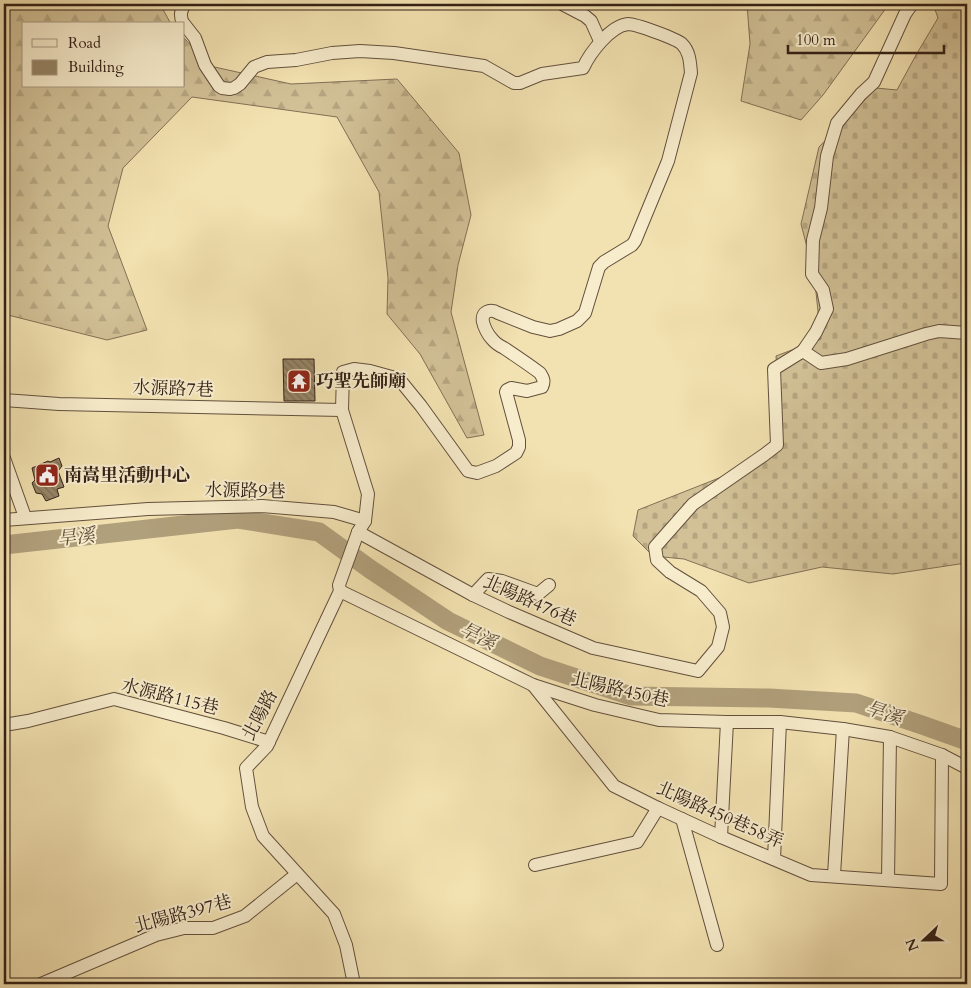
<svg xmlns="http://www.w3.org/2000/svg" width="971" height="988" viewBox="0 0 971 988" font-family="Cardo,'Noto Serif TC',serif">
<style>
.forest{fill:url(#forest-firs);stroke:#827056}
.cemetery{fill:url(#cemetery-stones);stroke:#827056}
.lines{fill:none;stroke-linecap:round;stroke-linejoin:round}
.river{stroke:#b1a07c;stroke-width:19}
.building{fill:url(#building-back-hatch);stroke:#322016}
.minor-casing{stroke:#62503d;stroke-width:14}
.minor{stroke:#f7eccc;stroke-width:12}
.labels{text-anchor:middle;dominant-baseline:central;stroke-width:4;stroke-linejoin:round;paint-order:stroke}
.poi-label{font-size:18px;font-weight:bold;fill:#322016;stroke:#f7eccc;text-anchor:start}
.street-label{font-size:18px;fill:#322016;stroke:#f7eccc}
.water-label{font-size:19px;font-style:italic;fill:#5e4d3a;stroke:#f7eccc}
</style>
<defs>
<pattern id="forest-firs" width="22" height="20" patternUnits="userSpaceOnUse" patternTransform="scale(1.25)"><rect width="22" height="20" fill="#d2c197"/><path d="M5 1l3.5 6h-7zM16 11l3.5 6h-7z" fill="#b5a681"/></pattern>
<pattern id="cemetery-stones" width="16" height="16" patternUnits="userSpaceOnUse" patternTransform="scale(1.25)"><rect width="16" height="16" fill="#d2c197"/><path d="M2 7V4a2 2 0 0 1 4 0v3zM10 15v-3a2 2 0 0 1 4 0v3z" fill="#b5a681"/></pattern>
<pattern id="building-back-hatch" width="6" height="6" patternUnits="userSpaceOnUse" patternTransform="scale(1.25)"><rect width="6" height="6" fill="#968567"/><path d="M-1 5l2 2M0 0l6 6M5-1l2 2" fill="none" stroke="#7b6c54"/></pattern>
</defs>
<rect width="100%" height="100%" fill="#f3e2b1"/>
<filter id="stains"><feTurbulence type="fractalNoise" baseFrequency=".004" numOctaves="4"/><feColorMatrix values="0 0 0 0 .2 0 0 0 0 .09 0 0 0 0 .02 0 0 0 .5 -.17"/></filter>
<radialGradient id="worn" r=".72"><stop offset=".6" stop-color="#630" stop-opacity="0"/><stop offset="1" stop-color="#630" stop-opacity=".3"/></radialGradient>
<g class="forest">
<path d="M4 4H160L171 24H24V86H184V38L210 66 291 84 397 79 459 153 471 215 458 265 451 312 484 435 467 438 420 354 387 314 388 278 379 192 337 117 192 97 123 168 108 226 147 330 107 340 4 314Z"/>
<path d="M747 4H889L823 95 801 120 741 101 750 44Z"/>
</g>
<path class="cemetery" d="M933 4H967V77L965 91 967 92V562L966 563 893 574 822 567 749 583 684 559 653 556 633 536 638 510 724 476 782 438 776 356 821 339 814 274 801 224 819 147 876 88 897 90 916 55 938 18Z"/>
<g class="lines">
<path class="river" d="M4 545 238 519 319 532 370 569 448 621 540 666 631 696 769 698 856 703 922 725 967 741"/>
</g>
<g class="building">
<path d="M283 359H314L315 401H284Z"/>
<path d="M59 458 62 466 58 471 64 487 57 489 59 496 46 501 42 494 36 493 32 483 35 480 32 468 48 461 50 462Z"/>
</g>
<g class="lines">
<g class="minor-casing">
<g id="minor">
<path d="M562 4 585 16 591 21 600 41"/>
<path d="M183 24C180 16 180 11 185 4"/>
<path d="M184 24 195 38 205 65 219 86 222 88 230 89 234 88 240 84 254 67 267 62 296 60 332 53 360 51 394 53 484 66 514 83H520L542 74 583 68C590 53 610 26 628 24 636 24 677 39 682 44 690 52 690 63 691 73L668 161 635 241 632 245 604 262 599 267 585 313 577 321 559 329 550 331 533 327 498 313C490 308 481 312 483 322 484 327 488 335 492 339 495 343 500 346 504 348 516 356 528 364 540 373 543 378 545 381 542 387L527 391 511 388 507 390 506 392 519 440V447L516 453 496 466 477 473 468 471 421 406 399 379 370 371 354 369 343 372 342 410 368 494 365 521 358 532 339 585 340 591 267 746 246 768 252 807 263 836 334 914 346 945 354 984"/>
<path d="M803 351 816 332 827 309 823 290 812 274 813 240 821 208 827 156 837 123 861 94 874 82 905 14 912 4"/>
<path d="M4 400 59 404 342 410"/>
<path d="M4 458 25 517"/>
<path d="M4 520 148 509 262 506 334 512 365 521"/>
<path d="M358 532 473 595 509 612 593 648 698 671 718 647 723 627 720 613 701 591 670 572 657 560 655 547 693 504 764 455 777 445 774 369 803 351 821 363 847 359 926 334 939 331 967 333"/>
<path d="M340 591 533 685 595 705 659 720 727 722H780L843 729 890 737 942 755 967 768"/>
<path d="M473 595 488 579 502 581 538 594 549 585"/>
<path d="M533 685 614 786 658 808 721 837 811 875 941 884 942 755"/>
<path d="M4 725 28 721 114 699 224 728 269 742"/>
<path d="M682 819 717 945"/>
<path d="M721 837 727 722"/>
<path d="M774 859 780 722"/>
<path d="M535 865 637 842 658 808"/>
<path d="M834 875 843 729"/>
<path d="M888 880 890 737"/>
<path d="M41 984 156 935 184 928H213L245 916 297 874"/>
</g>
</g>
<use href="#minor" class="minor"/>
</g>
<defs>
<g id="temple-square" transform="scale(1.25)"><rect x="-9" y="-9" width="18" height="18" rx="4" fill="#8f2418" stroke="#f7eccc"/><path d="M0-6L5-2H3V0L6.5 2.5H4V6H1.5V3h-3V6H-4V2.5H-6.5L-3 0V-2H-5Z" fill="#fff"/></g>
<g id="civic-square" transform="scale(1.25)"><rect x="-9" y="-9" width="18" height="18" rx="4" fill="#8f2418" stroke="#f7eccc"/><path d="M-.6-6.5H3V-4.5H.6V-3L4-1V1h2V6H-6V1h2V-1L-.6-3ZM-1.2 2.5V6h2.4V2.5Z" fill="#fff"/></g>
</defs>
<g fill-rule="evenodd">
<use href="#temple-square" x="299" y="381"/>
<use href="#civic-square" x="47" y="475"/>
</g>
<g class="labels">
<g class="poi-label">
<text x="316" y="381">巧聖先師廟</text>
<text x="64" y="475">南嵩里活動中心</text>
</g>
<g class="street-label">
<text transform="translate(173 389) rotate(2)">水源路7巷</text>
<text transform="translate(245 491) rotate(1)">水源路9巷</text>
<text transform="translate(530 601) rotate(24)">北陽路476巷</text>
<text transform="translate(620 690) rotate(13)">北陽路450巷</text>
<text transform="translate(170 697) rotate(14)">水源路115巷</text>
<text transform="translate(260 715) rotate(-62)">北陽路</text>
<text transform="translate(720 815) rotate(24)">北陽路450巷58弄</text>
<text transform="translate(183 914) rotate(-15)">北陽路397巷</text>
</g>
<g class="water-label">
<text transform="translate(76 537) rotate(-6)">旱溪</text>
<text transform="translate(478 636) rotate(26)">旱溪</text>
<text transform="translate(884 713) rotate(19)">旱溪</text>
</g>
</g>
<rect width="971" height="988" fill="none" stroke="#f3e2b1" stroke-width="20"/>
<rect x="5" y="5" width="961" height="978" fill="none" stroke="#322016" stroke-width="2.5"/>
<rect x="10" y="10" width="951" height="968" fill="none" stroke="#322016"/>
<rect x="22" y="22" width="162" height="65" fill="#f7eccc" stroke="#a89a83"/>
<rect x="32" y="39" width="25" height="8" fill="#f7eccc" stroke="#a89a83"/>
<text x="68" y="48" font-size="15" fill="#322016">Road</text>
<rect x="32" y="60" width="25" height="15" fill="#968567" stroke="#a89a83"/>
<text x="68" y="72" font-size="15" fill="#322016">Building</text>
<g transform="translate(924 940) rotate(248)" stroke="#f7eccc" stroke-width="4" paint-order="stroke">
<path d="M0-4L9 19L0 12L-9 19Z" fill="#322016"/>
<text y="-8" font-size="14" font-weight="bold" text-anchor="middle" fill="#322016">N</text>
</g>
<path d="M788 45v8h156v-8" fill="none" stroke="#322016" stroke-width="2.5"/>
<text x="796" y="45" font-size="15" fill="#322016" stroke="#f7eccc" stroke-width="4" paint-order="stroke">100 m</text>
<rect width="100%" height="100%" filter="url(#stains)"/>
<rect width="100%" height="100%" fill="url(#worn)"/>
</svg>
